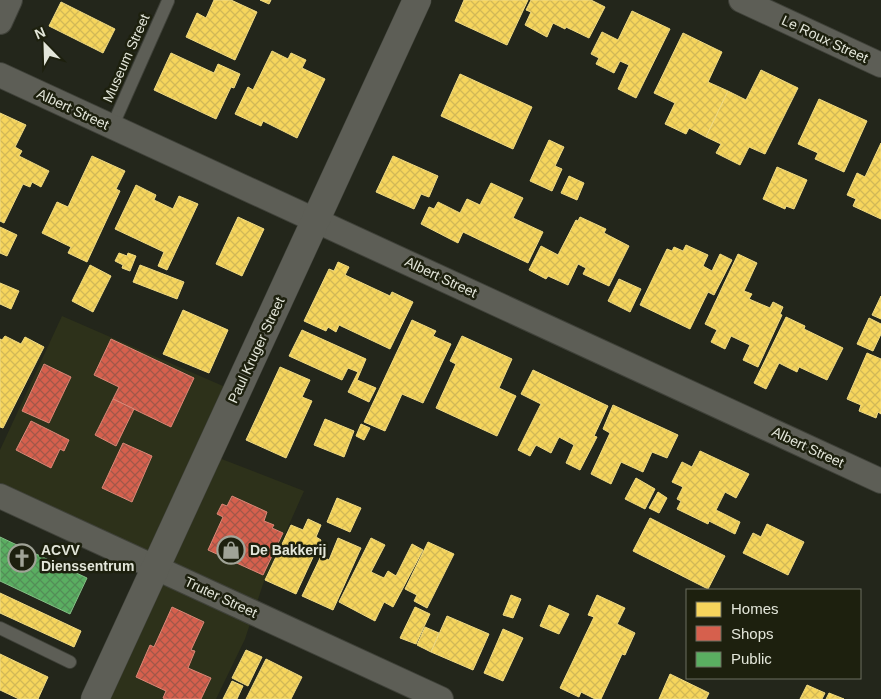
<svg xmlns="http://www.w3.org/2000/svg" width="881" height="699" viewBox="0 0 881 699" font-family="Arial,sans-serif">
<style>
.built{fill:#2d311a}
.homes{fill:url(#homes-cross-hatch);stroke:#f0da82}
.shops{fill:url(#shops-cross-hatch);stroke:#da8877}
.public{fill:url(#public-cross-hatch);stroke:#83bf85}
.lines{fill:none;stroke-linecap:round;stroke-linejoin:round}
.service-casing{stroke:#3f4139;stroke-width:14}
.minor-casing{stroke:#3f4139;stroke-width:26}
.tertiary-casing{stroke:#3f4139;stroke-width:29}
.service{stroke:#5d5e56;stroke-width:12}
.minor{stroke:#5d5e56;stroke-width:24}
.tertiary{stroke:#5d5e56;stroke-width:28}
.labels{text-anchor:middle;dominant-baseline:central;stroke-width:5;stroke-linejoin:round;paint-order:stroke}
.street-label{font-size:14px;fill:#e3e6da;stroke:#1d200e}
.poi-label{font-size:14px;font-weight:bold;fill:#e3e6da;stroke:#1d200e;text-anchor:start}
</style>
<defs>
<pattern id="homes-cross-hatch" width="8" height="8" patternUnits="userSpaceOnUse" patternTransform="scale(1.25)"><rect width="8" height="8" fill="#f6d55c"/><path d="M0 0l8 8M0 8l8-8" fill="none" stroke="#d2b857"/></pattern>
<pattern id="shops-cross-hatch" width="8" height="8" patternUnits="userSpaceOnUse" patternTransform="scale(1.25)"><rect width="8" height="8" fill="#d6604d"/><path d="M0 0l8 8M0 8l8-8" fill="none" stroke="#a35749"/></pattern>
<pattern id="public-cross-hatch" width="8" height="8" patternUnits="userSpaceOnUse" patternTransform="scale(1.25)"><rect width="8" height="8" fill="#5aae61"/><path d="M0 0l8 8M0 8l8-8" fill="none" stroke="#538e57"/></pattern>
</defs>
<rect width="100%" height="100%" fill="#23261b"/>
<path class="built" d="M62 316 246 396 219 458 304 491 264 581 245 639 216 699H97L158 567 0 492V450Z"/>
<g class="homes">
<path d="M214 0H231L257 12 235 60 186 37 197 13 206 18Z"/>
<path d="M260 0H271L269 4Z"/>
<path d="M464 0H528L507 45 455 21Z"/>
<path d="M531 0H591L605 7 589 38 566 27 565 29 553 23 547 37 525 25 531 12 526 10Z"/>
<path d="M61 2 115 29 103 53 49 26Z"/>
<path d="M632 11 670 29 636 98 618 89 629 65 620 61 614 73 596 64 599 58 591 54 602 32 618 40Z"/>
<path d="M683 33 722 52 708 82 728 91 706 137 689 128 686 134 665 124 675 103 654 93Z"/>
<path d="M272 51 288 59 291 53 306 60 302 68 325 79 297 138 263 121 261 126 235 114 248 87 253 90Z"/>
<path d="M171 53 214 73 218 64 240 74 234 88 231 87 216 119 154 90Z"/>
<path d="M761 70 798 88 765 154 749 147 740 165 716 153 721 144 706 137 728 91 746 100Z"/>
<path d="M460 74 532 107 513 149 441 116Z"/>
<path d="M819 99 867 121 844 172 815 159 818 153 798 144Z"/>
<path d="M0 113 26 125 15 147 22 151 19 156 49 171 41 187 32 182 30 187 23 184 4 223 0 221Z"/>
<path d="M549 140 564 147 555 166 562 169 552 191 530 181Z"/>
<path d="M881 143V219L853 206 856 199 847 195 857 173 865 177Z"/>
<path d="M92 156 125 171 116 189 120 191 87 262 68 253 71 247 42 233 57 202 68 207Z"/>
<path d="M393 156 438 176 429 197 421 194 414 209 376 192Z"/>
<path d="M777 167 807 180 794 209 786 206 785 209 763 199Z"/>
<path d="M569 176 584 183 577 200 561 193Z"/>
<path d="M491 183 523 198 513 218 543 232 528 263 463 232 458 243 421 224 429 207 434 209 438 202 460 213 467 199 480 205Z"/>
<path d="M136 185 156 195 154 200 173 209 179 196 198 204 167 270 158 266 164 252 115 229Z"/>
<path d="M238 217 264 229 242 276 216 264Z"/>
<path d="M580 217 606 229 604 233 629 246 609 286 583 274 586 268 578 264 568 285 548 276 546 279 529 270 541 246 558 255 576 220 578 221Z"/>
<path d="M0 227 17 235 7 256 0 253Z"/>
<path d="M686 245 708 255 703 266 712 271 720 254 732 260 714 295 708 292 690 329 640 305 667 249 672 251 674 247 683 251Z"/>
<path d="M119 253 127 256 128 253 136 256 130 271 122 268 123 265 115 261Z"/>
<path d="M738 254 757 263 744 291 752 294 749 299 770 308 773 302 783 307 780 314 782 315 758 367 743 360 750 345 731 336 725 349 711 342 717 330 705 324Z"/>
<path d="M338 262 349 267 345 275 390 296 392 292 413 302 390 349 339 325 336 332 328 327 326 331 304 321 329 269 334 271Z"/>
<path d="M90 265 111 276 93 312 72 301Z"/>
<path d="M140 265 184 282 177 299 133 282Z"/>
<path d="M619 279 641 289 630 312 608 301Z"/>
<path d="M0 283 19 291 11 309 0 304Z"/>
<path d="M881 296V319L872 315Z"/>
<path d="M183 310 228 330 209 373 163 354Z"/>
<path d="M786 317 805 326 804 329 843 348 827 380 799 367 797 372 779 363 766 389 754 383Z"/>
<path d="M869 318 881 324V334L873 351 857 344Z"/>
<path d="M412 320 436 331 433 336 451 344 423 403 402 394 385 431 364 422Z"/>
<path d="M302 330 366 359 357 380 376 388 369 402 348 392 358 372 348 368 342 380 289 356Z"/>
<path d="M5 336 21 344 25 337 44 347 3 428 0 427V339L2 340Z"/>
<path d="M462 336 512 359 499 388 516 396 497 436 436 408 456 364 450 361Z"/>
<path d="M867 353 881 359V414L878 412 876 418 859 411 861 405 847 399Z"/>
<path d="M280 367 310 380 302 397 312 401 286 458 246 440Z"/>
<path d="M533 370 608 406 594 436 597 437 580 470 566 463 574 445 559 437 551 453 536 445 530 456 518 450 541 404 521 394Z"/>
<path d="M613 405 678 435 667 458 652 452 643 472 621 462 611 484 591 474 610 433 603 429Z"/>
<path d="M325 419 354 431 344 457 314 445Z"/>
<path d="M361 424 370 428 364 440 356 436Z"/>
<path d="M700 451 749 474 736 498 725 492 716 510 740 522 735 534 709 521 708 524 677 509 681 501 677 499 683 487 672 482 682 462 692 467Z"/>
<path d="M636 478 655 489 645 509 625 499Z"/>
<path d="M658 492 667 498 659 513 649 508Z"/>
<path d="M337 498 361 508 350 532 327 522Z"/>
<path d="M650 518 725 556 708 589 633 551Z"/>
<path d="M308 519 321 525 316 537 321 540 296 594 265 580 291 525 303 530Z"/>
<path d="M767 524 804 542 788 575 743 553 753 533 761 537Z"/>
<path d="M338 538 361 548 333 610 302 596 321 556 329 560Z"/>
<path d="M371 538 385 545 371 572 384 578 388 571 396 576 412 544 423 550 393 607 384 602 375 621 339 602Z"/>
<path d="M428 542 454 554 427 608 414 601 417 595 405 589Z"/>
<path d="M0 593 81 631 74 647 0 613Z"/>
<path d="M511 595 521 599 513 618 503 615Z"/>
<path d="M597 595 625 608 617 624 635 633 625 655 622 654 601 699H595L581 692 579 697 560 688 594 617 588 615Z"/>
<path d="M549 605 569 614 559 634 540 626Z"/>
<path d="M415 607 430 614 416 644 400 638Z"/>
<path d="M447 616 489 634 473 670 431 652Z"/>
<path d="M425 627 439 633 431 652 417 645Z"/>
<path d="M503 629 523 638 503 681 484 673Z"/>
<path d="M246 650 262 657 248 686 232 678Z"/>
<path d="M0 654 48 677 38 699H19L0 690Z"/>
<path d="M266 659 302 677 291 699H246Z"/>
<path d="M670 674 709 693 706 699H659Z"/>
<path d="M232 681 243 686 237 699H223Z"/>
<path d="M807 685 825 693 822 699H800Z"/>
<path d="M829 693 844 699H826Z"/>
</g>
<g class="shops">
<path d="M111 339 194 378 171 427 113 399 119 387 94 375Z"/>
<path d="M44 364 71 377 49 423 22 411Z"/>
<path d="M113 399 134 409 116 446 95 435Z"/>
<path d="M31 421 69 440 64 451 60 449 51 468 16 450Z"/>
<path d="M123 443 152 456 132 502 102 488Z"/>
<path d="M232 496 267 512 264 521 274 525 272 528 283 533 263 575 208 550 223 517 217 514 222 504 227 506Z"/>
<path d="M172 607 204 622 191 650 195 651 188 668 211 678 201 699H165L163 698 166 691 136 677 150 645 154 647Z"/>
</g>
<path class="public" d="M0 537 87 578 70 614 0 581Z"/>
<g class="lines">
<g class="service-casing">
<g id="service">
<path d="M112 127 168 1"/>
<path d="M0 628 70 662"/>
</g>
</g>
<g class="minor-casing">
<g id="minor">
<path d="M741 0 881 65"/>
<path d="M0 22 10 0"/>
<path d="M0 75 881 481"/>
<path d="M0 496 441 699"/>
</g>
</g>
<g class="tertiary-casing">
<path id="tertiary" d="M95 699 417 0"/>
</g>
<use href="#service" class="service"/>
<use href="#minor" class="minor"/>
<use href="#tertiary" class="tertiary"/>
</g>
<defs>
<g id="shop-ring" transform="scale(1.4375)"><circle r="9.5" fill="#1d200e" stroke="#a0a397" stroke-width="1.5"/><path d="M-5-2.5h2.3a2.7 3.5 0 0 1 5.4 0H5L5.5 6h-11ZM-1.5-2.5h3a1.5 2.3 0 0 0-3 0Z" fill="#a0a397"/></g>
<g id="church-ring" transform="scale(1.4375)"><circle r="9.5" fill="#1d200e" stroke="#a0a397" stroke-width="1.5"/><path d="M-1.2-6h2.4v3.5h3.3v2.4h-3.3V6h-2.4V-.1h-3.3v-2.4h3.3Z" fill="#a0a397"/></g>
</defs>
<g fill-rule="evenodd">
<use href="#shop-ring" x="231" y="550"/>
<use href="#church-ring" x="22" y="558"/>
</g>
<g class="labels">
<g class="street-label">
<text transform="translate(825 39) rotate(25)">Le Roux Street</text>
<text transform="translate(126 58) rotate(-66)">Museum Street</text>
<text transform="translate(73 109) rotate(25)">Albert Street</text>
<text transform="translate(441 277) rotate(25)">Albert Street</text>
<text transform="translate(256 350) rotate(-65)">Paul Kruger Street</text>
<text transform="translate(808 447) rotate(25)">Albert Street</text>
<text transform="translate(221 597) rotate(25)">Truter Street</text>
</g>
<g class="poi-label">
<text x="41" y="550">ACVV<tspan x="41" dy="16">Dienssentrum</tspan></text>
<text x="250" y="550">De Bakkerij</text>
</g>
</g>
<rect x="686" y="589" width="175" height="90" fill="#1d200e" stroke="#6c6f60"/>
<rect x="696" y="602" width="25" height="15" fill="#f6d55c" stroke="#6c6f60"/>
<text x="731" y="614" font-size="15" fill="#e3e6da">Homes</text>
<rect x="696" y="626" width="25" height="15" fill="#d6604d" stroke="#6c6f60"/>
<text x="731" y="639" font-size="15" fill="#e3e6da">Shops</text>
<rect x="696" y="652" width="25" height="15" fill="#5aae61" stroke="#6c6f60"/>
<text x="731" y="664" font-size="15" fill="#e3e6da">Public</text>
<g transform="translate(45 45) rotate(337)" stroke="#1d200e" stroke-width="4" paint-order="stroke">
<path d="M0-4L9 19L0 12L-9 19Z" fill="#e3e6da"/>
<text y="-8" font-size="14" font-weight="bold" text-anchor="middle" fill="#e3e6da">N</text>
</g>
</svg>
